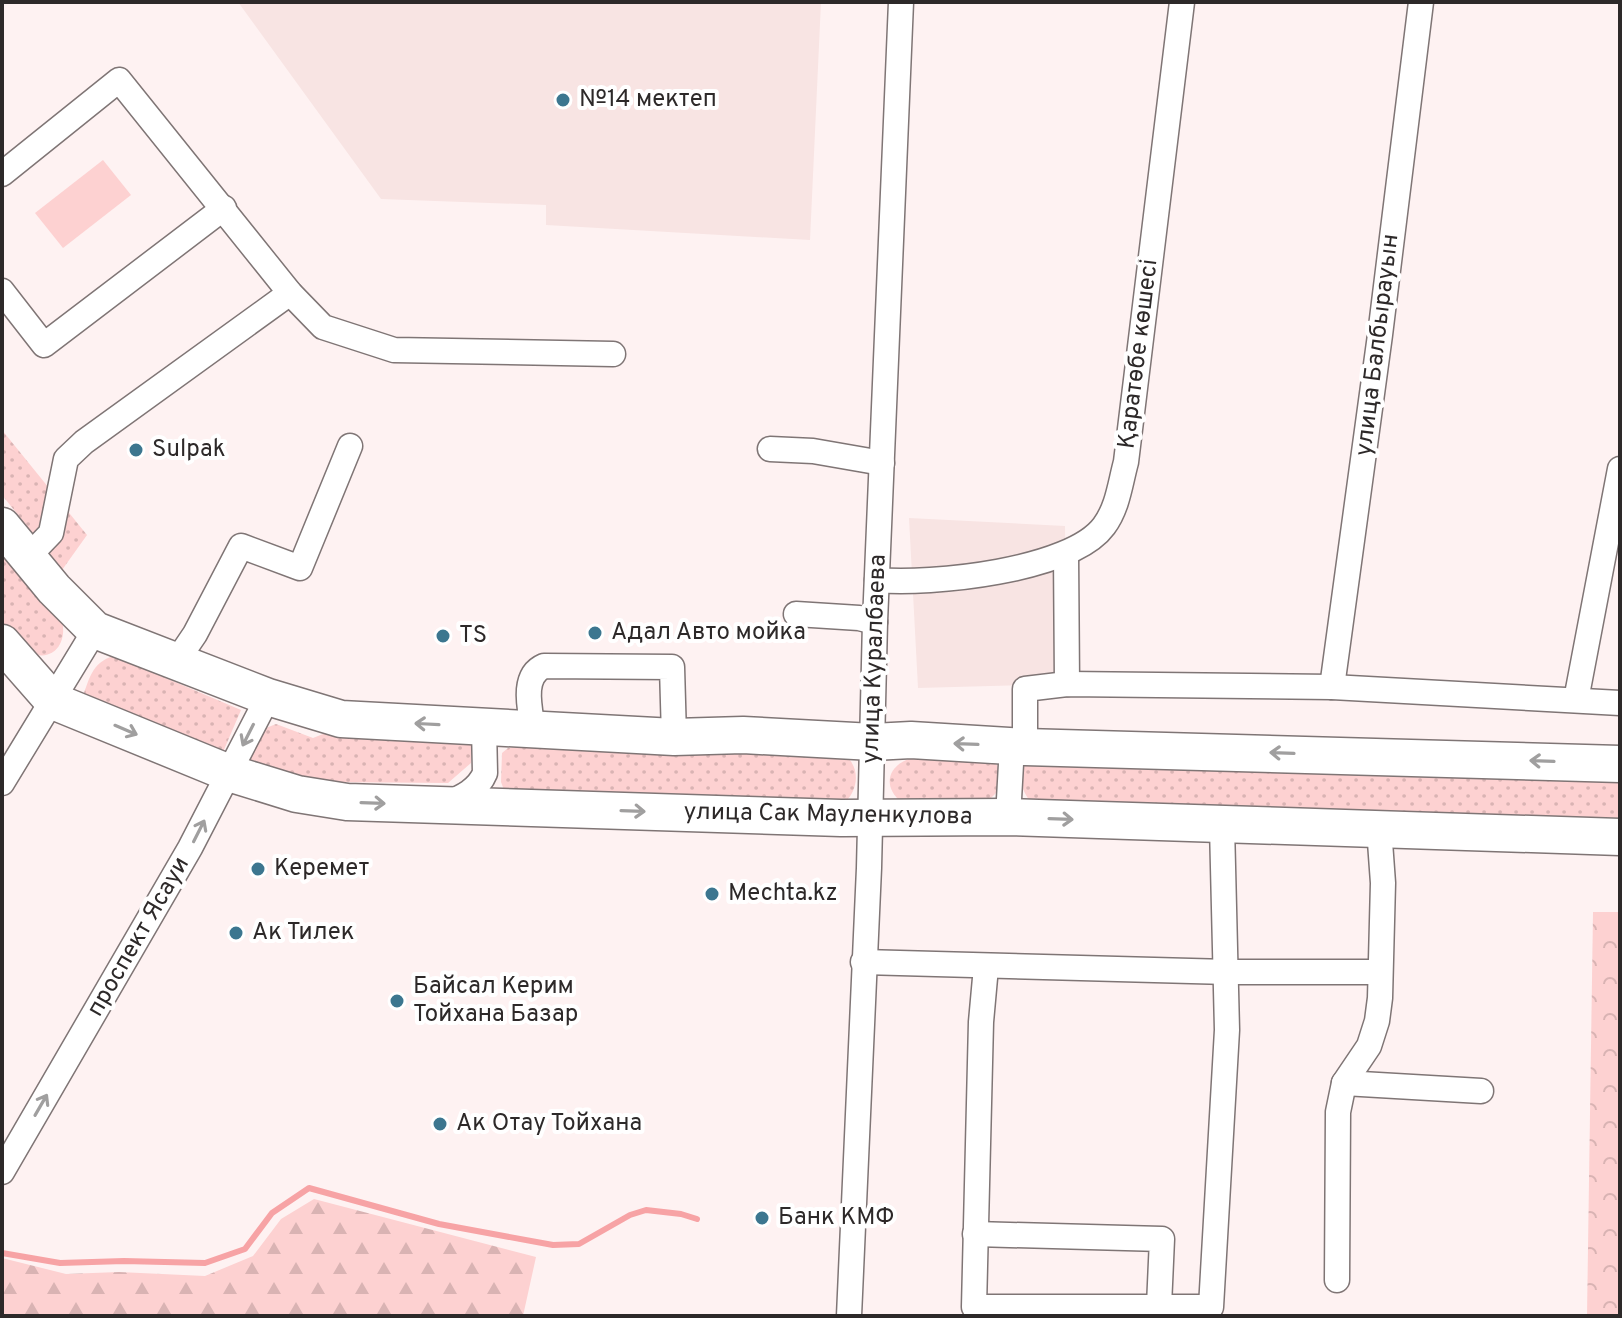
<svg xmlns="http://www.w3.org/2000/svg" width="1622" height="1318" viewBox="0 0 1622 1318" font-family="Overpass,sans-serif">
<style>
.built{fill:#f8e4e3}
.grass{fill:url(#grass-dots)}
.forest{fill:url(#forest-firs)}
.park{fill:url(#park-crowns)}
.pitch{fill:#fdd1d1}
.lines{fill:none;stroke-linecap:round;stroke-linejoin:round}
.stream{stroke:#f7a3a5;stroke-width:6}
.street-casing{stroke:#7f7575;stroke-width:27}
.secondary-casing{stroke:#7f7575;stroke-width:39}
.street{stroke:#fff;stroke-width:24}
.secondary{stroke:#fff;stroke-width:36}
.oneway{stroke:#a09f9f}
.poi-dot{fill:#3c768f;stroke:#fff;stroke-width:3}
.labels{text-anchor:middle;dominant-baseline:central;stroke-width:8;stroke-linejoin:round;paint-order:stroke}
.poi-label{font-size:24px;fill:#2d2929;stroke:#fff;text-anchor:start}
.street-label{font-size:24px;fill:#2d2929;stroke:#fff}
</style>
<defs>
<pattern id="grass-dots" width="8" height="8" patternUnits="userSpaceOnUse" patternTransform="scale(2)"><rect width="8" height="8" fill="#fdd1d1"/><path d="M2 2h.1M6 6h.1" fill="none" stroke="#d9b3b3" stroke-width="1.8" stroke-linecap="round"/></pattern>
<pattern id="forest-firs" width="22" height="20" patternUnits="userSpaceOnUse" patternTransform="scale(2)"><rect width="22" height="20" fill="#fdd1d1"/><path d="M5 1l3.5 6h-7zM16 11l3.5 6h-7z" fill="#d9b3b3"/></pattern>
<pattern id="park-crowns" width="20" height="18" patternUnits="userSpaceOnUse" patternTransform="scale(2)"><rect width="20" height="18" fill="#fdd1d1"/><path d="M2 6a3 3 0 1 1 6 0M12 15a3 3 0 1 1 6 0" fill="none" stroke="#d9b3b3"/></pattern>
</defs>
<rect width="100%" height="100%" fill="#fef2f2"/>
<g class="built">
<path d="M238 2H821L810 240 546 225V205L381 199Z"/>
<path d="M909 518 1065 526 1067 684 918 688Z"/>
</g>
<g class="grass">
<path d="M2 430 87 535 62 570 2 495Z"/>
<path d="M2 543 62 621C67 640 56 661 33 654L2 622Z"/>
<path d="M114 656 241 710 223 752 81 701C89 681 91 662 114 656Z"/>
<path d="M276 724 313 738 328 732 472 743 471 763 448 783 323 782 251 763 247 759 261 730Z"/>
<path d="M516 747 845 755C860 767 859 789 845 802L504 790 501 782 502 753 508 748Z"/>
<path d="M916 757 986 760 997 765C1003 781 1002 792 986 801L901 802C880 784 890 762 916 757Z"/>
<path d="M1025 765 1620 779V818L1038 802 1029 800C1021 788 1018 778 1025 765Z"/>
</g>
<path class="forest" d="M314 1199 536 1257 523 1316H2V1258L66 1274 119 1272 205 1276 253 1256 281 1219Z"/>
<path class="park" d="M1593 912H1620V1316H1587Z"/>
<path class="pitch" d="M103 160 131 195 63 248 35 213Z"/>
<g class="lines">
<path class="stream" d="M2 1253 60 1263 124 1261 205 1263 245 1249 272 1213 309 1188 439 1224 553 1245 579 1244 630 1215 646 1210 681 1214 697 1219"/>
<g class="street-casing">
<g id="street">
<path d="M2 174 119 80 290 293 323 327 394 350 613 354"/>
<path d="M2 291 44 345 224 208"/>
<path d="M770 449 813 451 882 463"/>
<path d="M1066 554 1067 684"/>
<path d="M27 558 51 533 66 459 84 442 290 293"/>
<path d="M877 580C930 585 1071 571 1104 526 1118 507 1120 484 1126 462L1182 2"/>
<path d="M796 614 859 618 875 622"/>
<path d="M176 662 195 634 241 546 300 568 350 446"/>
<path d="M1332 687 1380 335 1421 2"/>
<path d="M1576 700 1620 469"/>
<path d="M533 729C530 709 521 676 544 666L672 667 674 737"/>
<path d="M1025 747V689L1067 684 1332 687 1620 703"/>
<path d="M2 783 95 630"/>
<path d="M446 804C462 797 478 790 485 773L484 727"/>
<path d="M1008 817 1012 746"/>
<path d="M863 962 1228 972H1379"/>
<path d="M986 967 981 1022 974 1307H1211L1227 1030 1222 826"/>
<path d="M1344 1083 1481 1091"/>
<path d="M2 1172 190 848 268 697"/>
<path d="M975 1234 1162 1239 1159 1306"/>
<path d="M1337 1280 1338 1112 1344 1083 1369 1046 1377 1021 1380 998 1383 883 1379 828"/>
<path d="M849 1316 869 868 875 622 901 2"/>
</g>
</g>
<g class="secondary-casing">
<g id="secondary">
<path d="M2 526 54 589 95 630 268 697 341 719 674 737 743 735 873 742 911 740 1025 747 1620 764"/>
<path d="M2 643 53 701 229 773 297 794 347 802 841 818 1008 817 1620 837"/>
</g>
</g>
<use href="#street" class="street"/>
<use href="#secondary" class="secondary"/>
</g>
<defs><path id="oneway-shaft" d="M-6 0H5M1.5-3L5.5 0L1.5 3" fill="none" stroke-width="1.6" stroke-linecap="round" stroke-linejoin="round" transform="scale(2)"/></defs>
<g class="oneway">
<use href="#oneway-shaft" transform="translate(427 724) rotate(-177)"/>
<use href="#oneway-shaft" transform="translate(126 730) rotate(23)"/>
<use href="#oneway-shaft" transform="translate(248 735) rotate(117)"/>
<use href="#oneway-shaft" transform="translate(966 744) rotate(-178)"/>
<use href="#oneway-shaft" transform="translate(1282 753) rotate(-178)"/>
<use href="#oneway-shaft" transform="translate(1542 761) rotate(-178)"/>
<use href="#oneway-shaft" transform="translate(373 803) rotate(2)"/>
<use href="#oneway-shaft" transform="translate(633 811) rotate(2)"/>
<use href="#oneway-shaft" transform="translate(1061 819) rotate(2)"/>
<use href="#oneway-shaft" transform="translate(199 831) rotate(-63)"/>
<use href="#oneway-shaft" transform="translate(41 1105) rotate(-60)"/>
</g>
<g class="poi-dot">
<circle cx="563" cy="100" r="8"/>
<circle cx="136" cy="450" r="8"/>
<circle cx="595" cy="633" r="8"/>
<circle cx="443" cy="636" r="8"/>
<circle cx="258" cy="869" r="8"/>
<circle cx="712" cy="894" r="8"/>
<circle cx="236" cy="933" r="8"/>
<circle cx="397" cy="1001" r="8"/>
<circle cx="440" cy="1124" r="8"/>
<circle cx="762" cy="1218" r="8"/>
</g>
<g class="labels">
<g class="poi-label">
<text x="579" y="100">№14 мектеп</text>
<text x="152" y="450">Sulpak</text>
<text x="611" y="633">Адал Авто мойка</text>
<text x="459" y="636">TS</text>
<text x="274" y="869">Керемет</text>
<text x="728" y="894">Mechta.kz</text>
<text x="252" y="933">Ак Тилек</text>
<text x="413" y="987">Байсал Керим<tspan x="413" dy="28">Тойхана Базар</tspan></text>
<text x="456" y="1124">Ак Отау Тойхана</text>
<text x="778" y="1218">Банк КМФ</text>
</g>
<g class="street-label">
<text transform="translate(1378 345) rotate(-83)">улица Балбырауын</text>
<text transform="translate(1139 354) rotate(-83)">Қаратөбе көшесі</text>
<text transform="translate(875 659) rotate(-88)">улица Куралбаева</text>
<text transform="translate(828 815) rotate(1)">улица Сак Мауленкулова</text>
<text transform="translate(139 937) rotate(-60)">проспект Ясауи</text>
</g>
</g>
<rect width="1622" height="1318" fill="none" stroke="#2d2929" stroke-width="8"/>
</svg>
